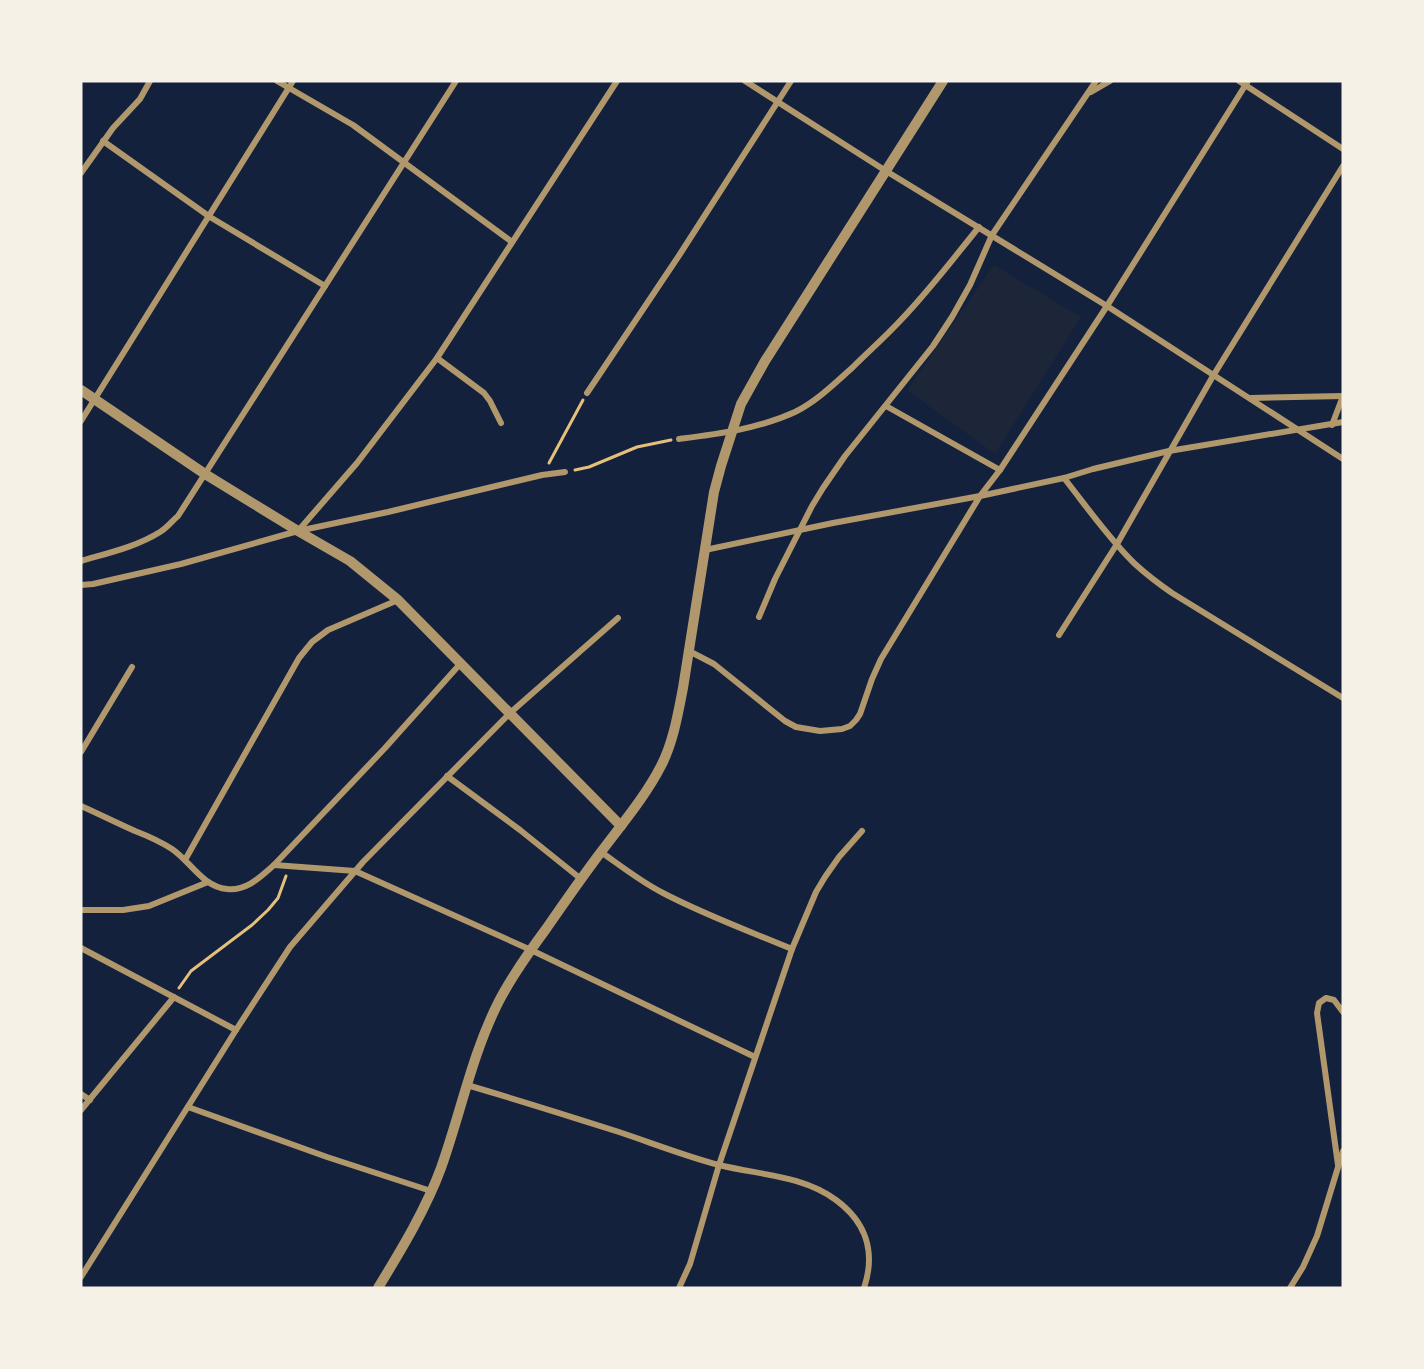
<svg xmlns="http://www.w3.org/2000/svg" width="1424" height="1369" viewBox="0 0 1424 1369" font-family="'Alegreya Sans',sans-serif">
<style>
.green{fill:#1d2539}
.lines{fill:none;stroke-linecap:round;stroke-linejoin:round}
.path{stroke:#e5c07b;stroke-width:3}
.minor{stroke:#b1986c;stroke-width:6}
.tertiary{stroke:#b1986c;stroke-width:10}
</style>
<rect width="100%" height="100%" fill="#14213d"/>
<path class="green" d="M994 265 1081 317 995 454 907 390Z"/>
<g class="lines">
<g class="path">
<path d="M549 463 583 400"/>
<path d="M575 470 589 467 637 447 671 440"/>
<path d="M179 988 191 971 252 925 268 910 278 898 286 876"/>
</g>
<g class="minor">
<path d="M277 81 353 125 512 242"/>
<path d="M745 81 886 171 1107 306 1343 459"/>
<path d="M1239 81 1343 149"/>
<path d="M1091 92 1110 81"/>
<path d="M103 141 210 217 325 286"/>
<path d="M81 173 113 128 140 99 150 81"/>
<path d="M437 358 484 393 490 401 501 423"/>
<path d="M587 393 680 254 791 81"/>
<path d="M1251 398 1343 396"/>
<path d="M886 406 1000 470"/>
<path d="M81 421 293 81"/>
<path d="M1332 425 1343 396"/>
<path d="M679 439C718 434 758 429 795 412 817 401 835 383 853 367 868 352 884 338 899 322 928 292 953 259 979 227"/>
<path d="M1064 478C1087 507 1109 539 1135 564 1147 575 1159 584 1172 593L1343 698"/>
<path d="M298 531 357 463 437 358 617 81"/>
<path d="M705 550 833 523 980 496 1064 478 1093 469 1169 451 1343 422"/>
<path d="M81 561C108 553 136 547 160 532 167 528 172 521 178 516L456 81"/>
<path d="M81 585 93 584 181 564 298 531 388 512 542 475 565 472"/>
<path d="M759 617 775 579 812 506 823 488 845 456 933 346 952 317 970 285 992 235 1096 81"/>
<path d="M1059 635 1117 544 1213 376 1343 166"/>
<path d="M689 651 714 664 785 721 796 727 820 731 842 729 850 726 856 720 860 714 872 679 881 659 980 496 1000 470 1107 306 1248 81"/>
<path d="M81 752 132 667"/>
<path d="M447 776 520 830 581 879"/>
<path d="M81 806C99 814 117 823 135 831 148 836 161 842 172 849 191 862 203 887 227 889 247 891 260 877 274 865L385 748 461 663"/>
<path d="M601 852C621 866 641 882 663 893 705 915 749 931 792 949"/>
<path d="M185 860 299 658 312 642 328 630 398 600"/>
<path d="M274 865 355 871 531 950 755 1057"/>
<path d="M81 910H123L149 906 208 882"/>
<path d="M81 948 236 1030"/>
<path d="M467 1085C518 1100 569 1116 619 1132 652 1143 685 1156 719 1165 759 1175 802 1175 836 1200 866 1222 876 1252 864 1288"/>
<path d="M81 1094 90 1100"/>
<path d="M188 1107 327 1157 431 1191"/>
<path d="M81 1110 174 997"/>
<path d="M1338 1165 1317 1013 1319 1003 1326 998 1334 1000 1343 1012"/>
<path d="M81 1277 236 1030 290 947 363 862 510 713 618 618"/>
<path d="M679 1288 690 1264 719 1165 792 949 816 892 825 877 839 857 862 831"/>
<path d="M1290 1288 1303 1267 1317 1236 1343 1151"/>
</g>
<g class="tertiary">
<path d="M81 390 205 474 298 531 350 561 398 600 621 826"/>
<path d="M378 1288C401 1250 426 1209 441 1168 461 1112 472 1054 499 1001 512 976 529 952 546 929 564 903 582 877 601 852 622 824 645 797 661 766 673 743 678 714 683 688L714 492 721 466 741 404 765 361 943 81"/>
</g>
</g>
<rect width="1424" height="1369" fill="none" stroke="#f6f1e7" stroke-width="165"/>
</svg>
